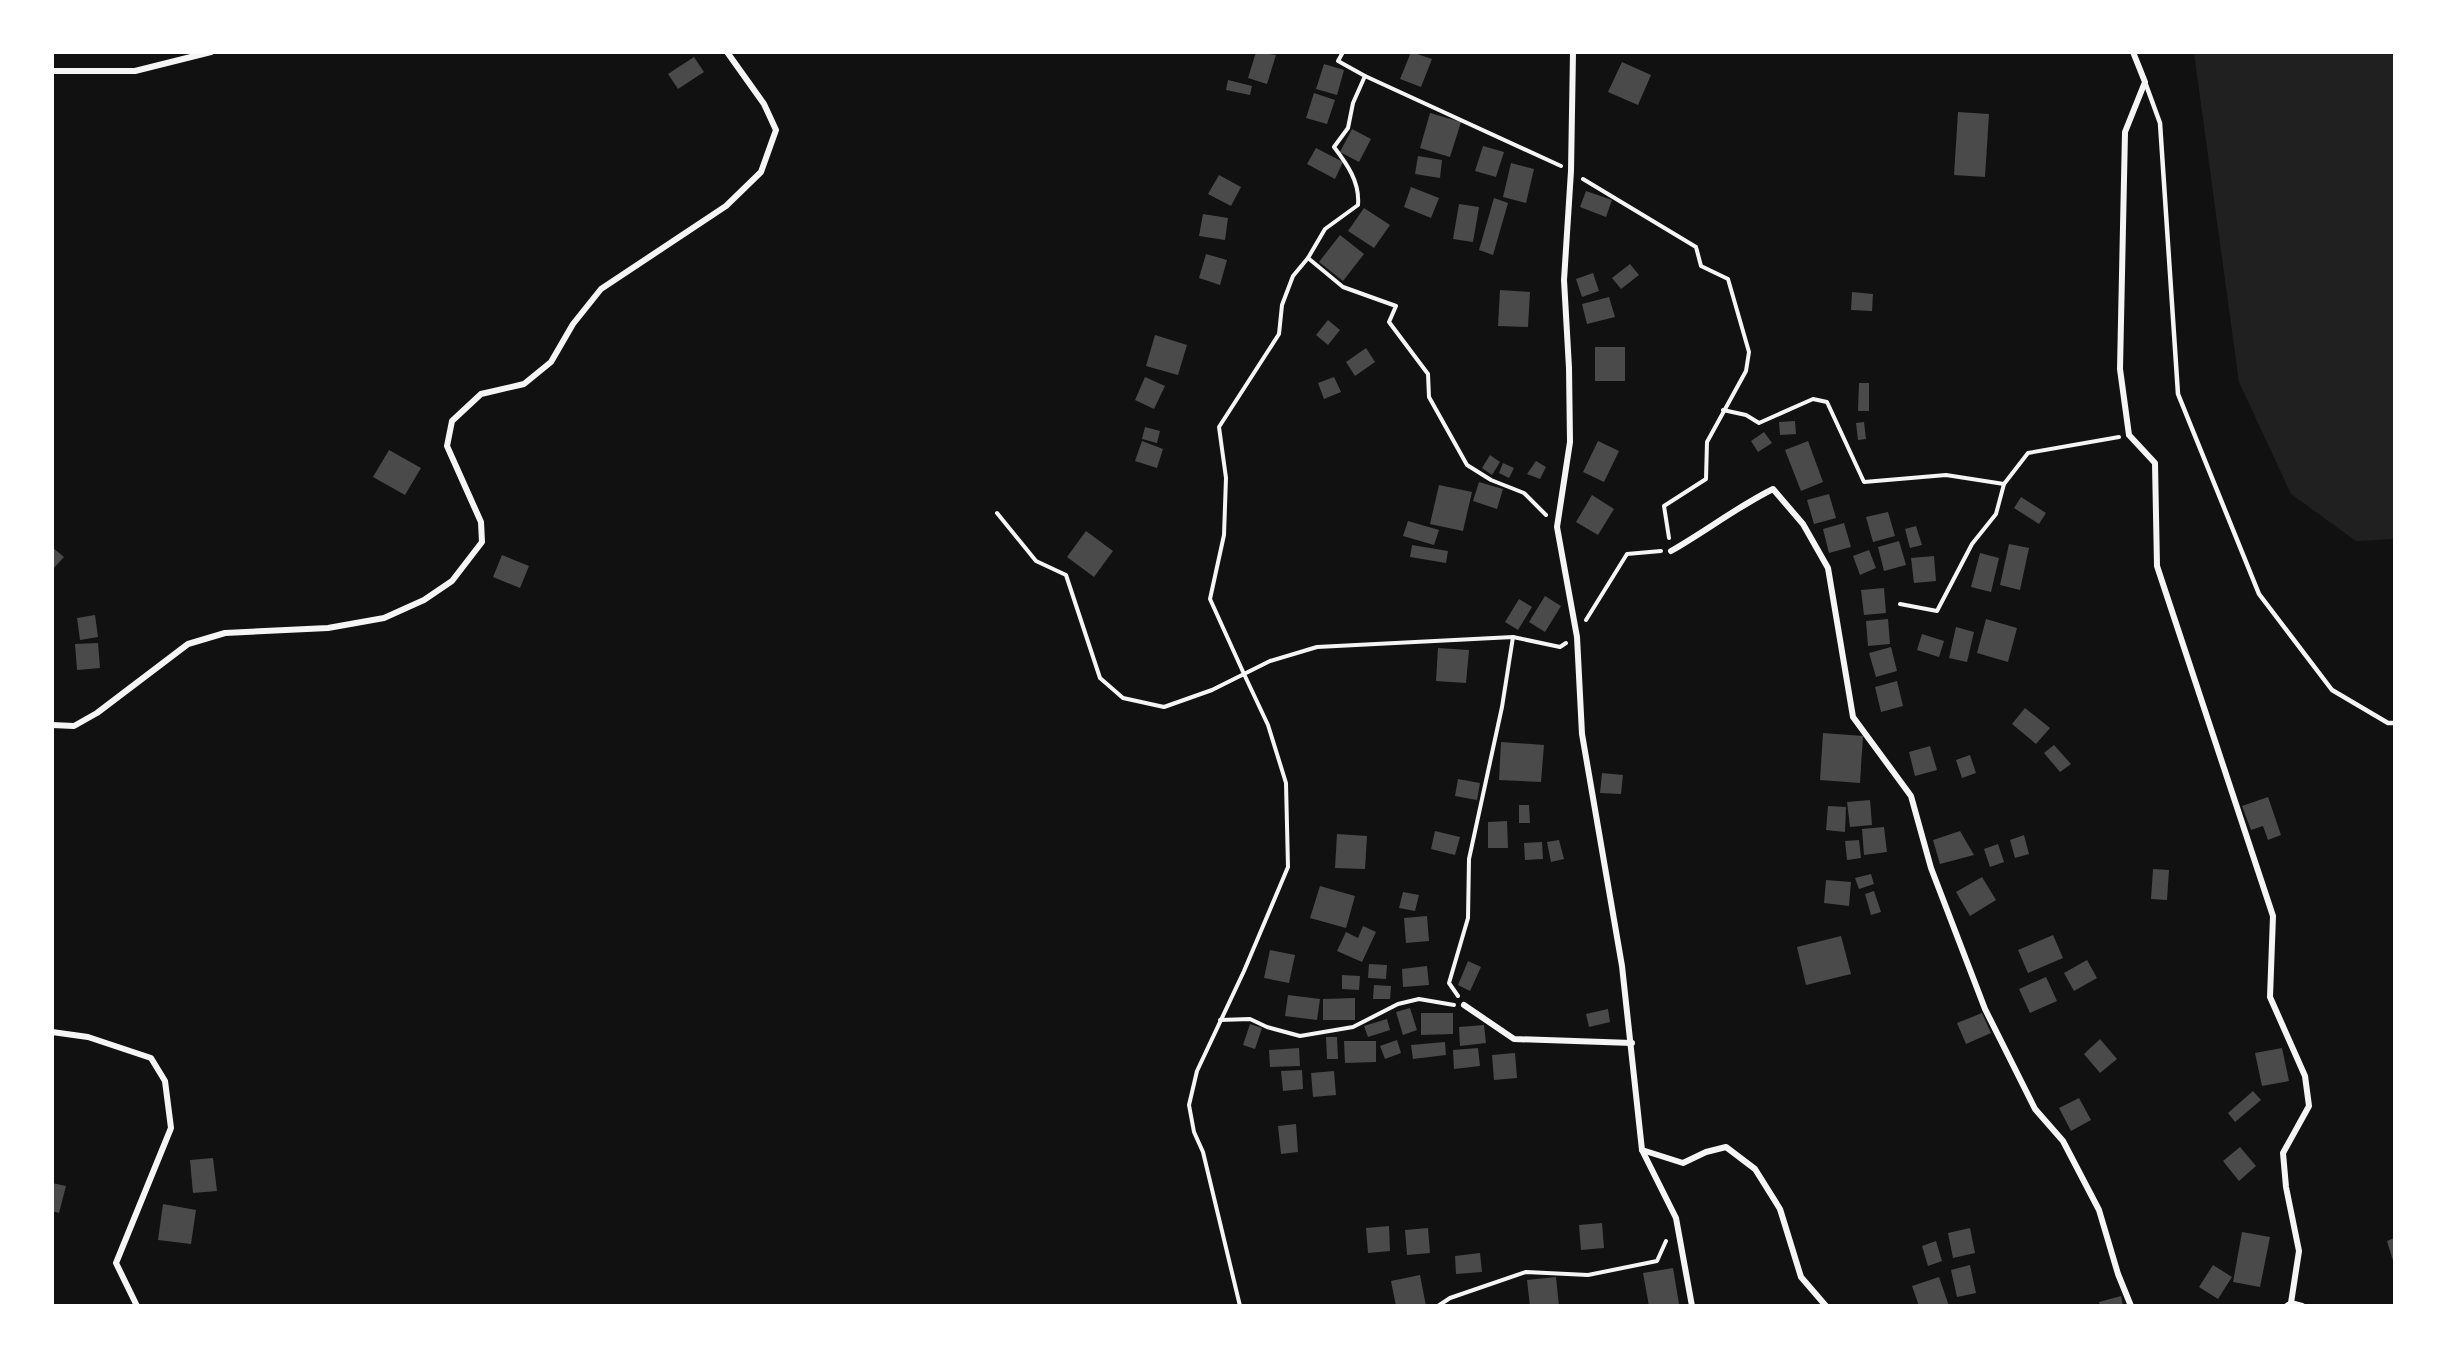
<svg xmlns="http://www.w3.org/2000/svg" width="2447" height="1358" viewBox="0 0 2447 1358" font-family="Karla,sans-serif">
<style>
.green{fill:#202020}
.building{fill:#4a4a4a}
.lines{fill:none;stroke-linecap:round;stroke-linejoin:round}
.path{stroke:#f5f5f5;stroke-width:4}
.service{stroke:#f5f5f5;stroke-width:4.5}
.minor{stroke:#f5f5f5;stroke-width:6}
</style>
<rect width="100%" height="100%" fill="#111"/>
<path class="green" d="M2194 53H2394V539L2356 541 2291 494 2239 382Z"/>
<g class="building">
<path d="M1256 52 1276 55 1267 84 1248 78Z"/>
<path d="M1411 52 1432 59 1421 87 1400 79Z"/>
<path d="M694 57 704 72 678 89 668 74Z"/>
<path d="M1622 62 1651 75 1638 105 1608 92Z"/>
<path d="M1324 64 1344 70 1337 95 1316 89Z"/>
<path d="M1228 80 1252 86 1250 95 1226 90Z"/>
<path d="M1314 93 1335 100 1327 124 1306 118Z"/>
<path d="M1958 112 1989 114 1985 177 1954 175Z"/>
<path d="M1430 113 1461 122 1450 157 1420 148Z"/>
<path d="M1352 129 1371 139 1359 162 1340 152Z"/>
<path d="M1483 146 1504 152 1496 177 1475 171Z"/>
<path d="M1316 148 1343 162 1335 179 1307 164Z"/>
<path d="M1418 156 1442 160 1440 178 1415 174Z"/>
<path d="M1511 163 1534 169 1526 203 1503 197Z"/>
<path d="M1219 175 1241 187 1231 206 1208 194Z"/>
<path d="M1411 187 1439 198 1431 218 1404 207Z"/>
<path d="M1586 191 1612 200 1606 217 1580 207Z"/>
<path d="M1494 198 1508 203 1493 255 1479 250Z"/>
<path d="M1459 204 1479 207 1473 242 1453 239Z"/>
<path d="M1364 208 1390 225 1374 248 1348 231Z"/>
<path d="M1203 214 1228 218 1225 240 1199 236Z"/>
<path d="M1340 235 1364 254 1343 281 1319 262Z"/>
<path d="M1206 254 1227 260 1220 285 1199 278Z"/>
<path d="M1630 264 1639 275 1621 289 1612 278Z"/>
<path d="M1593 273 1599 291 1582 297 1576 279Z"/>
<path d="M1500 290 1530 292 1528 327 1498 326Z"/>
<path d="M1852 292 1873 294 1872 311 1851 310Z"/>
<path d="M1609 297 1615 317 1587 324 1582 304Z"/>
<path d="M1328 320 1340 330 1328 345 1316 335Z"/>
<path d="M1155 335 1187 345 1178 375 1146 366Z"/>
<rect x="1595" y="347" width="30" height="34"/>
<path d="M1366 348 1375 362 1355 376 1346 362Z"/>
<path d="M1145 377 1165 386 1154 409 1135 400Z"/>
<path d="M1334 377 1341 392 1324 399 1318 383Z"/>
<path d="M1859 383H1869V411H1858Z"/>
<path d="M1795 421 1796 434 1780 435 1779 422Z"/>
<path d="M1864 422 1866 439 1858 440 1856 423Z"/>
<path d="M1145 427 1160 431 1157 443 1142 439Z"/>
<path d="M1764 432 1772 443 1758 452 1751 441Z"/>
<path d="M1142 441 1163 449 1157 468 1135 461Z"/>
<path d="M1598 441 1619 451 1604 482 1583 472Z"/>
<path d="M1808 441 1823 482 1801 491 1785 450Z"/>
<path d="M389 450 421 468 405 495 373 477Z"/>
<path d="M1490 455 1500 462 1492 475 1482 468Z"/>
<path d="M1536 461 1546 467 1540 479 1527 474Z"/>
<path d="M1503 463 1514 468 1509 478 1499 473Z"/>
<path d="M1479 482 1503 489 1497 509 1473 501Z"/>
<path d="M1439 485 1472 492 1463 531 1430 524Z"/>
<path d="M1829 494 1836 518 1814 524 1807 500Z"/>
<path d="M1592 495 1614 509 1598 535 1576 522Z"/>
<path d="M2021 497 2046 513 2039 524 2014 508Z"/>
<path d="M1888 512 1895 536 1873 542 1866 517Z"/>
<path d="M1408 521 1439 530 1434 545 1403 536Z"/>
<path d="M1844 523 1851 547 1829 553 1823 529Z"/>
<path d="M1916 526 1922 545 1910 548 1905 529Z"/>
<path d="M1086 531 1113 551 1094 577 1067 557Z"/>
<path d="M1899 541 1906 565 1884 571 1878 547Z"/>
<path d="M2009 544 2029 548 2020 590 2000 585Z"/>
<path d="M1412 545 1448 551 1446 563 1410 557Z"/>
<path d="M52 547 64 557 52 570Z"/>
<path d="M1869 550 1876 568 1860 575 1853 556Z"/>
<path d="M1980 553 1999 558 1991 592 1971 587Z"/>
<path d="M502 555 529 566 520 588 493 577Z"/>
<path d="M1934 556 1936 581 1914 583 1911 558Z"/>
<path d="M1884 588 1886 613 1864 615 1861 590Z"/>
<path d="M1545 596 1561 606 1545 632 1529 622Z"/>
<path d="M1519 599 1532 607 1518 630 1505 622Z"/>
<path d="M95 615 98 637 80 640 77 618Z"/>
<path d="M1888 619 1890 644 1868 646 1866 621Z"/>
<path d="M1986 619 2017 628 2008 662 1977 653Z"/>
<path d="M1956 627 1974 632 1967 662 1949 658Z"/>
<path d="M1922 634 1944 641 1939 657 1917 650Z"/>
<path d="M98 643 100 668 77 670 75 644Z"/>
<path d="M1891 647 1897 671 1876 677 1869 653Z"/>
<path d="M1438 648 1469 650 1466 683 1436 681Z"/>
<path d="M1897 681 1903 706 1881 712 1875 687Z"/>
<path d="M2025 708 2050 728 2036 744 2012 724Z"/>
<path d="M1823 733 1863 736 1860 783 1820 780Z"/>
<path d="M1501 742 1544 745 1541 782 1499 780Z"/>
<path d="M2054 745 2071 764 2060 772 2044 753Z"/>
<path d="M1930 746 1937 770 1915 776 1909 752Z"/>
<path d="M1970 755 1976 773 1962 778 1956 760Z"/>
<path d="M1602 773 1623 775 1621 794 1600 793Z"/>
<path d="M1458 779 1480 783 1477 800 1455 796Z"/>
<path d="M2268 797 2281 835 2268 840 2263 826 2251 830 2242 806Z"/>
<path d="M1870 800 1872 825 1850 827 1847 802Z"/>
<path d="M1519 805H1529L1530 823H1519Z"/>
<path d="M1828 806 1846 807 1845 832 1826 830Z"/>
<path d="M1507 821 1508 848H1488V822Z"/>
<path d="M1884 827 1887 852 1864 855 1862 829Z"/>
<path d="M1435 831 1460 837 1455 855 1431 849Z"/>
<path d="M1960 831 1974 855 1940 864 1933 840Z"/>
<path d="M1337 834 1367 836 1365 869 1335 868Z"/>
<path d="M2024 835 2029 854 2015 858 2010 840Z"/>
<path d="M1559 840 1564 859 1551 862 1547 842Z"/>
<path d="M1859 840 1861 858 1847 860 1845 841Z"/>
<path d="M1542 842 1543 859 1525 860 1524 843Z"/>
<path d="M1998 844 2004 862 1990 867 1984 849Z"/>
<path d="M2153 869 2169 870 2167 900 2151 899Z"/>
<path d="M1871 874 1874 884 1859 889 1855 878Z"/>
<path d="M1982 877 1996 900 1970 916 1956 892Z"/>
<path d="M1826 880 1851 882 1849 906 1824 903Z"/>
<path d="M1320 886 1355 896 1346 928 1310 918Z"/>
<path d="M1874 891 1881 912 1871 915 1865 894Z"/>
<path d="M1403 892 1419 895 1415 911 1399 908Z"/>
<path d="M1427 916 1429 941 1406 943 1404 918Z"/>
<path d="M1363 926 1376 932 1362 962 1337 951 1346 932 1358 938Z"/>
<path d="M2053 935 2063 958 2028 973 2018 950Z"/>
<path d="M1841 936 1851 974 1806 985 1797 947Z"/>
<path d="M1270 950 1295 955 1289 983 1264 978Z"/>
<path d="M2087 960 2097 978 2074 991 2064 973Z"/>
<path d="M1468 961 1481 967 1470 991 1458 985Z"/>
<path d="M1369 964 1387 965 1386 979 1368 978Z"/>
<path d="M1427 966 1429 985 1403 987 1402 969Z"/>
<path d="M1342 975 1360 976 1359 990 1342 989Z"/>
<path d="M2046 977 2057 1001 2030 1013 2019 989Z"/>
<path d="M1374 985 1391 986 1390 999H1373Z"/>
<path d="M1288 995 1320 999 1317 1020 1285 1016Z"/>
<path d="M1355 998V1020H1323V999Z"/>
<path d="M1410 1008 1417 1030 1403 1035 1396 1012Z"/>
<path d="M1608 1009 1610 1022 1589 1027 1586 1014Z"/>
<path d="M1421 1013H1453V1034L1421 1035Z"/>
<path d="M1982 1013 1991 1033 1966 1044 1957 1023Z"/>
<path d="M1387 1019 1390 1030 1368 1037 1364 1026Z"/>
<path d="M1250 1024 1262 1028 1255 1049 1243 1045Z"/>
<path d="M1484 1025 1486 1043 1460 1046 1459 1027Z"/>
<path d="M1326 1037H1337L1338 1059H1327Z"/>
<path d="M2100 1039 2117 1059 2100 1073 2084 1054Z"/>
<path d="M1397 1040 1401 1053 1385 1059 1380 1046Z"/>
<path d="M1344 1041H1376V1062L1345 1063Z"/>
<path d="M1445 1042 1446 1055 1413 1059 1411 1045Z"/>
<path d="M1299 1048 1300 1066 1270 1067 1269 1050Z"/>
<path d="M1478 1048 1480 1066 1454 1069 1453 1050Z"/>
<path d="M2282 1048 2289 1081 2262 1086 2255 1053Z"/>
<path d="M1515 1053 1517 1078 1494 1080 1492 1055Z"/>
<path d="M1302 1070 1303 1089 1283 1091 1281 1071Z"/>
<path d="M1334 1071 1336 1095 1313 1097 1311 1073Z"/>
<path d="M2253 1091 2261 1100 2235 1122 2228 1113Z"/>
<path d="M2079 1098 2091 1120 2071 1131 2059 1108Z"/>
<path d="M1296 1124 1298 1152 1281 1154 1278 1126Z"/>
<path d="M2240 1147 2256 1166 2239 1181 2223 1161Z"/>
<path d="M213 1158 217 1191 193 1193 190 1160Z"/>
<path d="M52 1183 66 1186 59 1213 52 1211Z"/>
<path d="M163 1204 196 1210 191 1244 158 1240Z"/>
<path d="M1602 1223 1604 1248 1581 1250 1579 1225Z"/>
<path d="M1389 1226 1390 1251 1368 1253 1366 1228Z"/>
<path d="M1428 1228 1430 1253 1407 1255 1405 1230Z"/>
<path d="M1970 1228 1975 1253 1953 1258 1948 1233Z"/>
<path d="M2242 1232 2270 1237 2260 1287 2233 1282Z"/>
<path d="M2394 1238V1264L2387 1241Z"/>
<path d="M1936 1241 1942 1261 1928 1266 1922 1246Z"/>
<path d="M1480 1253 1482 1272 1456 1274 1455 1256Z"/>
<path d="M1970 1265 1976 1293 1957 1297 1951 1270Z"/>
<path d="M2213 1265 2232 1277 2218 1299 2199 1287Z"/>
<path d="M1673 1268 1679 1304 1649 1306 1643 1273Z"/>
<path d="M1420 1275 1426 1306H1396L1391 1281Z"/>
<path d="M1556 1277 1559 1306H1530L1527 1280Z"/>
<path d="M1939 1277 1949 1306H1919L1912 1286Z"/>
<path d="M2121 1296 2123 1306H2100L2099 1302Z"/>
</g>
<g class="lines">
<g class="path">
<path d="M1365 76 1561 166"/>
<path d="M1583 179 1696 247 1701 266 1728 279 1749 352 1746 371 1707 442 1706 479 1664 506 1669 538"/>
<path d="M1308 258 1343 287 1396 306 1389 322 1428 374 1429 397 1467 465 1491 480 1524 493 1546 515"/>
<path d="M1723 410 1746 415 1759 423 1813 399 1827 402 1864 482 1946 475 2004 484 2028 453 2119 437"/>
<path d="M997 513 1036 561 1066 575 1100 678 1123 698 1164 707 1212 690 1244 674 1210 599 1224 535 1226 478 1219 427 1279 334 1282 305 1293 276 1308 258 1325 229 1358 205C1360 182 1347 164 1334 147L1348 128 1353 103 1365 76 1338 61 1343 52"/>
<path d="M1900 604 1937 611 1972 544 1996 514 2004 484"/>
<path d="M1586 620 1627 554 1661 551"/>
<path d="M1458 996 1449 983 1468 918 1469 859 1502 707 1513 637"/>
<path d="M1220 1020 1250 1019 1267 1027 1300 1036 1353 1027 1398 1004 1419 999 1454 1005"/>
<path d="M1240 1306 1203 1152 1194 1132 1189 1105 1197 1071 1244 971 1288 867 1286 783 1268 725 1244 674 1270 661 1317 647 1513 637 1560 647 1566 643"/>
<path d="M1438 1306 1450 1298 1526 1272 1588 1275 1657 1261 1666 1241"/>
</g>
<path class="service" d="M2145 82 2160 123 2178 394 2259 594 2332 690 2388 723H2394"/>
<g class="minor">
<path d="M1573 52 1571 171 1564 280 1569 368 1570 442 1557 527 1577 637 1582 734 1622 966 1642 1150 1676 1218 1692 1306"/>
<path d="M2133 52 2145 82 2125 132 2120 369 2129 435 2155 463 2157 566 2273 916 2270 997 2305 1076 2309 1106 2283 1153 2286 1187 2299 1251 2291 1303 2287 1306"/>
<path d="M52 71H135L211 52"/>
<path d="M1671 551C1706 531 1737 507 1773 489L1803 524 1828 568 1853 717 1911 796 1931 868 1985 1009 2035 1109 2063 1141 2099 1210 2118 1274 2131 1306"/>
<path d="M52 725 74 726 97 713 188 644 225 633 328 628 384 618 424 600 452 581 482 542 481 522 447 446 452 421 481 394 524 384 551 362 573 324 601 289 726 206 761 172 776 130 764 104 727 52"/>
<path d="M1464 1005 1514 1039 1632 1043"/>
<path d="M52 1032 88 1037 151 1058 165 1081 171 1128 116 1263 137 1306"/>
<path d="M1642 1150 1683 1163 1706 1152 1726 1147 1755 1169 1780 1209 1801 1277 1826 1306"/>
<path d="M2291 1303 2302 1306"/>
</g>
</g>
<rect width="2447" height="1358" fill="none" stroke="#ffffff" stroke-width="108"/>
</svg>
